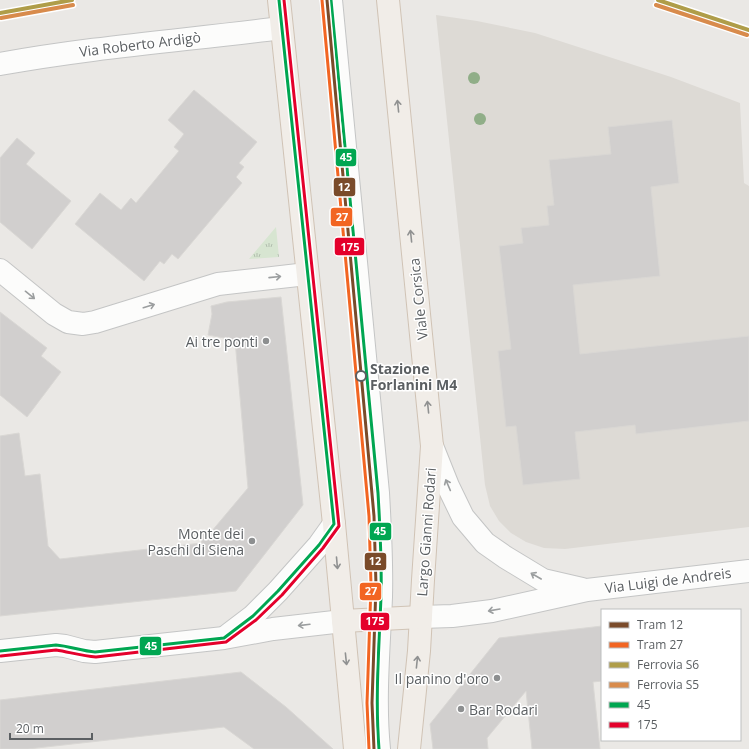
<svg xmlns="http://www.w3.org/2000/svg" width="749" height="749" viewBox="0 0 749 749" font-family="'Open Sans',sans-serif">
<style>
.education{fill:#dddad5}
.grass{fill:url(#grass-tufts)}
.building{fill:#d1cfce;stroke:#d9d7d4}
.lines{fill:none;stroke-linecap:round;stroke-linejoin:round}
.minor-casing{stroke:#c4c5c5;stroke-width:24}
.major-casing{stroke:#d0c3b5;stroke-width:24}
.minor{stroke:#fcfcfb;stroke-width:22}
.major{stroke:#f1ede8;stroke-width:22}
.bus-1-casing{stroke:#fff;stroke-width:6}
.bus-2-casing{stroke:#fff;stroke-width:6}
.bus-1{stroke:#00a651;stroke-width:3}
.bus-2{stroke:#e4002b;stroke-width:3}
.rail-1-casing{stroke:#fff;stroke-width:7}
.rail-2-casing{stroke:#fff;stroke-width:7}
.rail-1{stroke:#af9d49;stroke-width:4}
.rail-2{stroke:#d88b4c;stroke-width:4}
.tram-1-casing{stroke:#fff;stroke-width:6}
.tram-2-casing{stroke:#fff;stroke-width:6}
.tram-1{stroke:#7a4b2a;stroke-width:3}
.tram-2{stroke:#f26522;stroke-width:3}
.tree{fill:#90ae88}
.oneway{stroke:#909191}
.oneway2{stroke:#9b9e9f}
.poi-dot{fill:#8d8f90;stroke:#fff;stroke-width:1.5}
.stop-dot{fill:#fff;stroke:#5b5f62;stroke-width:2}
.labels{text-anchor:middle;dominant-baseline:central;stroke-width:3;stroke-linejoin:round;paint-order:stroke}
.street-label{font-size:14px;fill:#5b5f62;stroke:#fff}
.poi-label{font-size:14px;fill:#5b5f62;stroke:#fff;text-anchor:end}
.stop-label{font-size:14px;font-weight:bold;fill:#5b5f62;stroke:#fff;text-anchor:start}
.line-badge{stroke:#fff;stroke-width:1.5}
.badge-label{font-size:11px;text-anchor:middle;font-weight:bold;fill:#fff}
</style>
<defs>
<pattern id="grass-tufts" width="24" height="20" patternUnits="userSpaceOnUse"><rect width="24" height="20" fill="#d7e5d1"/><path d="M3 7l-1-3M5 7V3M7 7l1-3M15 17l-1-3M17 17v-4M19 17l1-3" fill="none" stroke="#b1bdad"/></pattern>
</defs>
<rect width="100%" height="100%" fill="#eae8e5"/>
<path class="education" d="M436 15 477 21 535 33 671 77 740 103 744 183 749 186V527L565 549 544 548 526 542 511 533 499 521 490 506 485 485Z"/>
<path class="grass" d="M276 227 279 257 249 259Z"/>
<g class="building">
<path d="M194 90 257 142 239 163 244 167 236 177 242 183 178 259 172 254 164 264 160 261 144 281 75 224 100 193 121 210 131 198 136 203 179 151 174 147 184 134 168 120Z"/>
<path d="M672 120 679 183 651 187 660 276 573 285 580 354 749 336V421L636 434 635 425 575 432 580 479 523 485 516 426 506 427 498 351 511 349 499 246 523 243 521 228 549 225 547 206 554 205 549 160 611 154 608 127Z"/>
<path d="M17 138 35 153 26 164 71 201 32 249 0 222V158Z"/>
<path d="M281 297 303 505 236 591 0 616V436L19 433 25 476 40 474 48 546 60 559 202 543 200 534 211 532 248 488 235 340 208 335 212 314 211 306 227 302Z"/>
<path d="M0 312 47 348 41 356 61 372 27 417 0 395Z"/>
<path d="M602 626V681L593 682 600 749H532L526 691 487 738 488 749H433L430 724 499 638Z"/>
<path d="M241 672 286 707 333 749H254L224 727 28 749H0V700Z"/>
</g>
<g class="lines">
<g class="minor-casing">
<g id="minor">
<path d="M331 0 378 493C380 528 382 562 381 597 379 647 374 699 379 749"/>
<path d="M0 64C93 47 187 40 281 28"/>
<path d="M0 270 54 314 68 322 83 324 95 322 218 284 307 274"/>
<path d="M432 446 448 486 463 517 485 543 505 557 543 580 582 589"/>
<path d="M421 617 452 616 492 611 587 590 749 571"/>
<path d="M228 635 253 616 278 591 319 545 334 524"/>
<path d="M0 651 56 645 65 646 84 651 95 652 224 638 273 629 343 621"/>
</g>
</g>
<g class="major-casing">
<g id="major">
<path d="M279 0 334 524 355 749"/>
<path d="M388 0 432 446 423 580 419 651 409 749"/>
<path d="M343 621 421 617"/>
</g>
</g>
<use href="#minor" class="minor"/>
<use href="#major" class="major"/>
<g class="bus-1-casing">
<g id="bus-1">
<path d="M331 0 378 493C380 527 382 562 381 597 379 648 375 698 379 749"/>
<path d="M0 651 56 645C69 646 82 651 95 652L224 638 253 616 278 591 319 545 334 524 279 0"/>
</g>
</g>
<g class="bus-2-casing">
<g id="bus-2">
<path d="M326 0 373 493C375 528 377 562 376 597 374 648 370 698 374 749"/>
<path d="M1 656 56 650C69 652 82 656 96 657L226 642 256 620 282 595 323 548 339 526 284 0"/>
</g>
</g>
<use href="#bus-1" class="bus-1"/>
<use href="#bus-2" class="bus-2"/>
<g class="rail-1-casing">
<g id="rail-1">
<path d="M658 0 749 30"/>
<path d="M0 13 72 0"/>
</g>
</g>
<g class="rail-2-casing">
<g id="rail-2">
<path d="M656 5 747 35"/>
<path d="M1 18 73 5"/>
</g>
</g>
<use href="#rail-1" class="rail-1"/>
<use href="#rail-2" class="rail-2"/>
<g class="tram-1-casing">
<path id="tram-1" d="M327 0 374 516 376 585 372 703 374 749"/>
</g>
<g class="tram-2-casing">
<path id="tram-2" d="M322 0 369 516 371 585 367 703 369 749"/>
</g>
<use href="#tram-1" class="tram-1"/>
<use href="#tram-2" class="tram-2"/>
</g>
<g class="tree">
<circle cx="474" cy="78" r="6"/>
<circle cx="480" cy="119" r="6"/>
</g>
<defs><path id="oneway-shaft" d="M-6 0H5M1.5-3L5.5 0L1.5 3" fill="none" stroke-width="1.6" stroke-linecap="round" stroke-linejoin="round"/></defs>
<g class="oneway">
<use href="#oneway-shaft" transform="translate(398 106) rotate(-96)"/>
<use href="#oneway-shaft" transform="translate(411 236) rotate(-96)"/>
<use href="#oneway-shaft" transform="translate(428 407) rotate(-96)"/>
<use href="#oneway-shaft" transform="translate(337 563) rotate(85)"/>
<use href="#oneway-shaft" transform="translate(346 659) rotate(84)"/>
<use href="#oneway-shaft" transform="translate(417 662) rotate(-84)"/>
</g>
<g class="oneway2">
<use href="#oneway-shaft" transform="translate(275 277) rotate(-6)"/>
<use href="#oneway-shaft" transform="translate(30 295) rotate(39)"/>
<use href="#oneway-shaft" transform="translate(149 306) rotate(-17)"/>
<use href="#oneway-shaft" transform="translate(448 485) rotate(-113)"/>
<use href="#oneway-shaft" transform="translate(536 576) rotate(-150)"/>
<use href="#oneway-shaft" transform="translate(494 610) rotate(170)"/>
<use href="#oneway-shaft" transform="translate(304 625) rotate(173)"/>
</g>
<g class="poi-dot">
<circle cx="266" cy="341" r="4"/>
<circle cx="252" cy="541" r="4"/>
<circle cx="497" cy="678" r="4"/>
<circle cx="461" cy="709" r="4"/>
</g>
<circle class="stop-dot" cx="361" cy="376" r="5"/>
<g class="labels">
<g class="street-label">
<text transform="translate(140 44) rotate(-7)">Via Roberto Ardigò</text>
<text transform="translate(418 299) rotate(-96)">Viale Corsica</text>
<text transform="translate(426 532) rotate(-86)">Largo Gianni Rodari</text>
<text transform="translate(668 580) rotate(-7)">Via Luigi de Andreis</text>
</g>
<g class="poi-label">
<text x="258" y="341">Ai tre ponti</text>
<text x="244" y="533">Monte dei<tspan x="244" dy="16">Paschi di Siena</tspan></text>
<text x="489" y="678">Il panino d'oro</text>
<text x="469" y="709" text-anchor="start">Bar Rodari</text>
</g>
<g class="stop-label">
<text x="370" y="368">Stazione<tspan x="370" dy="16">Forlanini M4</tspan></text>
</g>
</g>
<g class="line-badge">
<rect x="335" y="148" width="22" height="19" rx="4" fill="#00a651"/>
<rect x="333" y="177" width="23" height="20" rx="4" fill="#7a4b2a"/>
<rect x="330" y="207" width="23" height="20" rx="4" fill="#f26522"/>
<rect x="334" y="237" width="31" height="19" rx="4" fill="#e4002b"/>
<rect x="369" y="522" width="23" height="19" rx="4" fill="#00a651"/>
<rect x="364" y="552" width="23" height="19" rx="4" fill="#7a4b2a"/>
<rect x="359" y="582" width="23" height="19" rx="4" fill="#f26522"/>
<rect x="360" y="612" width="30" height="19" rx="4" fill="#e4002b"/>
<rect x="139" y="636" width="23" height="20" rx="4" fill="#00a651"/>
</g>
<g class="badge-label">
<text x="346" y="161">45</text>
<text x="344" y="191">12</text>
<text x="342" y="221">27</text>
<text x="350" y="251">175</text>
<text x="380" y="535">45</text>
<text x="375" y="565">12</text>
<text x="371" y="595">27</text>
<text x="375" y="625">175</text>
<text x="151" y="650">45</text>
</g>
<rect x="601" y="609" width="140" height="132" fill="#ffffff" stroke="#bdbfc0"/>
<rect x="609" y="622" width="20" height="6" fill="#7a4b2a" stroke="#bdbfc0"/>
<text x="637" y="629" font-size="12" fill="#5b5f62">Tram 12</text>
<rect x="609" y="642" width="20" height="6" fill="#f26522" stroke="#bdbfc0"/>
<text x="637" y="649" font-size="12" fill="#5b5f62">Tram 27</text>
<rect x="609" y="662" width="20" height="6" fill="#af9d49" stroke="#bdbfc0"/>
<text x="637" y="669" font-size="12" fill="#5b5f62">Ferrovia S6</text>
<rect x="609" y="682" width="20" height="6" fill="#d88b4c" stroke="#bdbfc0"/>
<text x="637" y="689" font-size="12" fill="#5b5f62">Ferrovia S5</text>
<rect x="609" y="702" width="20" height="6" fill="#00a651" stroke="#bdbfc0"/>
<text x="637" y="709" font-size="12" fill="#5b5f62">45</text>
<rect x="609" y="722" width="20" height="6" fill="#e4002b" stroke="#bdbfc0"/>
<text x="637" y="729" font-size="12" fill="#5b5f62">175</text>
<path d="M10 733v6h82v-6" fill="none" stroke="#5b5f62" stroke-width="2"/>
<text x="16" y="733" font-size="12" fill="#5b5f62" stroke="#ffffff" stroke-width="3" paint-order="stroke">20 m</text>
</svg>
